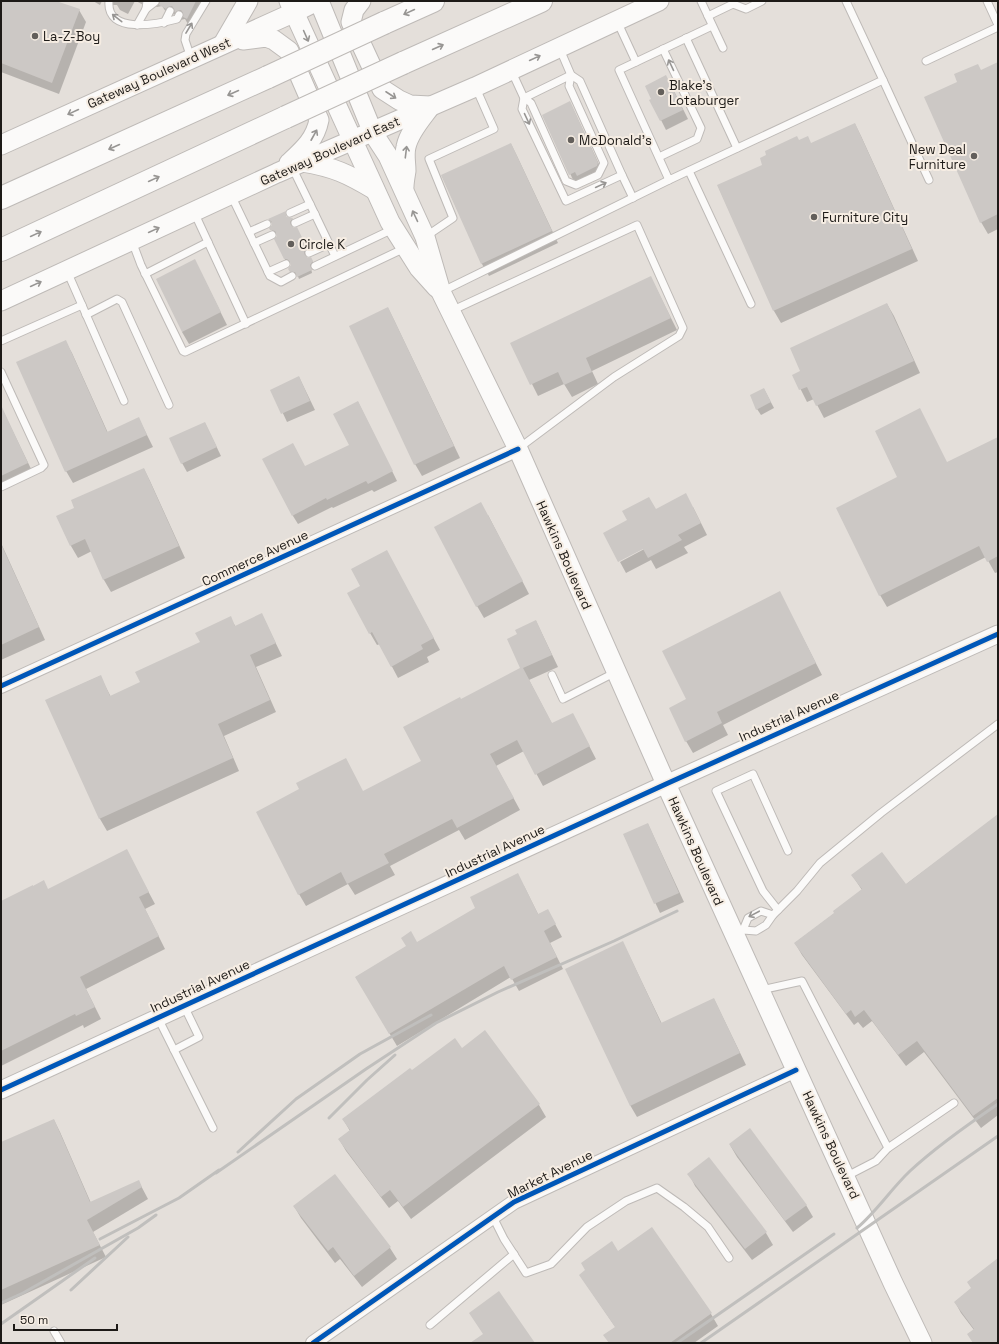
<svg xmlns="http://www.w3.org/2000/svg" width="999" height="1344" viewBox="0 0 999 1344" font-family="'Space Grotesk',sans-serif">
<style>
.shadow{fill:#0003}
.building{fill:#ccc8c5}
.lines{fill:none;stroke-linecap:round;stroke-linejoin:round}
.service-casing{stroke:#bebab7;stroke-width:9}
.minor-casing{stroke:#bebab7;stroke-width:16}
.tertiary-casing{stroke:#bebab7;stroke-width:19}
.secondary-casing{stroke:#bebab7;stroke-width:21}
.motorway-casing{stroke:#bebab7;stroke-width:24}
.service{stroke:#fbfaf9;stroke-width:7}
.minor{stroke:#fbfaf9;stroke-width:14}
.tertiary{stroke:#fbfaf9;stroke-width:17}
.secondary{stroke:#fbfaf9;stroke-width:19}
.motorway{stroke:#fbfaf9;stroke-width:22}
.rail{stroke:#c0bfbd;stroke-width:3}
.motorway-bridge-casing{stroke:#bebab7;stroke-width:24;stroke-linecap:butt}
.motorway-bridge{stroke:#fbfaf9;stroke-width:22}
.cycleway-casing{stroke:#f6ede3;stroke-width:8}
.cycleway{stroke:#0057b8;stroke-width:5}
.oneway{stroke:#979593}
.poi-dot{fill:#635f5b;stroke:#f6ede3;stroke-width:1.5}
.labels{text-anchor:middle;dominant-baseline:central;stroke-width:4;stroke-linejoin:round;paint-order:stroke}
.poi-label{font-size:13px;fill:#1d1a17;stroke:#f6ede3;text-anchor:start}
.street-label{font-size:13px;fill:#1d1a17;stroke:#f6ede3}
</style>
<rect width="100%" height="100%" fill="#e4dfda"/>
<g class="shadow">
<path d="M3 1H53L79 10 86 22 59 94 1 72V7Z"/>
<path d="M93 1H102L100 5Z"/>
<path d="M103 1H135L128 14 120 10 117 5H111Z"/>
<path d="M136 1H204L189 26 185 19 180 20 177 15 174 14 171 16 166 12 162 6 157 7 147 3 145 6Z"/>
<path d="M998 63V229L988 234 981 222Z"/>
<path d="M671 85 688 119 666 130 651 100Z"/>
<path d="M570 102 603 173 575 184 543 116Z"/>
<path d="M855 124 861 136 918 261 781 323 774 311 718 186 764 165 799 141 811 144Z"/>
<path d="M511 144 517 156 558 243 489 276 482 264 442 176Z"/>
<path d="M285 212 286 218H292L293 221 291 227 298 231 308 252 305 255 308 259H311L314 264 311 268 312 273 299 279 297 274H292L289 269 291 267V262H286L276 239 278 236 277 233H273L271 228 273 224 269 220Z"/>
<path d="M195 261 227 325 189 344 182 332Z"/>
<path d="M651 278 677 330 592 371 598 384 572 397 564 384 538 396 512 344Z"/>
<path d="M887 304 894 316 920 373 824 418 814 399 807 402 794 376 802 372Z"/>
<path d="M388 308 394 320 460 458 422 476 415 464Z"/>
<path d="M65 341 72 353 108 433 139 419 153 447 73 483 66 471Z"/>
<path d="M299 377 315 410 287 422 272 390Z"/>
<path d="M764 389 774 408 761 415 757 409Z"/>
<path d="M358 402 397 481 374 492 372 490 333 508 332 507 298 524 293 516 305 467 350 446Z"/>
<path d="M4 413 34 475 1 491V414Z"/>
<path d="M205 423 221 456 187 472 182 463Z"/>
<path d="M998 438V572L995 573 986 557 887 607 880 595 947 463Z"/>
<path d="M144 469 150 481 185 558 111 592 104 580 92 551 78 558 71 546 76 508Z"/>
<path d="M693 507 707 535 684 547 688 553 656 569 651 560 626 573 620 562 648 547Z"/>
<path d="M488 515 529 594 484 618 477 606Z"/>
<path d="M1 543 45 640 1 660Z"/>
<path d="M393 563 440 650 427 657 429 662 398 678 380 644 377 645 370 633Z"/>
<path d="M786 605 822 675 723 725 728 735 693 753 686 741 687 700Z"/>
<path d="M262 615 282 656 256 667 276 712 224 736 239 771 107 831 100 819 47 700 100 676 111 697 141 683 201 643 230 618 236 627Z"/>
<path d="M536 621 558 667 529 680 552 724 579 726 596 759 543 786 524 751 496 766 520 810 465 840 459 830 390 866 395 875 355 895 348 884 306 906 299 894 363 792 423 761 461 700 522 669 518 635Z"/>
<path d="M998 816V1115L981 1128 924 1052 906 1066 872 1021 863 1028 858 1022 854 1025 802 955 795 943 835 913 862 890 852 875 905 885Z"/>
<path d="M648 824 684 902 660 913 624 835Z"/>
<path d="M133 863 155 904 145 909 165 949 86 989 101 1019 84 1028 83 1025 1 1066V902L48 890Z"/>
<path d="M524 886 538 914 554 922 562 937 550 943 563 969 519 991 511 977 397 1046 356 977Z"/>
<path d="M629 955 662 1024 714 999 746 1065 637 1117 630 1105Z"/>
<path d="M485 1032 539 1105 546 1117 411 1219 398 1201 389 1208 346 1151 339 1139 350 1131 343 1119 411 1071 462 1049Z"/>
<path d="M54 1120 60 1132 91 1203 139 1182 148 1199 93 1232 106 1257 1 1305V1143Z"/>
<path d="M730 1145 806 1205 813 1217 793 1232 737 1157Z"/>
<path d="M709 1159 766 1233 773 1245 752 1260 695 1186 689 1174Z"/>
<path d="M294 1206 390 1248 397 1259 362 1287 340 1259 335 1263 301 1218Z"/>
<path d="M652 1229 711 1314 718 1326 694 1343H609L616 1328 580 1275 618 1252Z"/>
<path d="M998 1259V1343H973L974 1330 961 1313 955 1302 972 1289Z"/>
</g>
<g class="building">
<path d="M1 1H56L80 9 52 83 1 63Z"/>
<path d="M160 1H196L187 19 183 17V13L181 10 177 11 175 13 174 9 172 6 168 7 166 9 159 5Z"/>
<path d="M998 62V214L980 223 924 97 957 82 954 74 978 64 981 70Z"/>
<path d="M666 75 683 110 660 121 649 100 651 99 645 86Z"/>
<path d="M570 101 598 163 597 166 577 176 575 172 569 175 542 115Z"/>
<path d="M855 123 912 249 773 311 717 185 762 165 760 158 766 155 765 151 797 136 799 140 808 136 811 143Z"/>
<path d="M511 143 552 231 481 264 441 175Z"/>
<path d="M286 211 285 215 287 217 293 218 290 222 291 225 294 228 297 227 307 248 304 252 305 255 308 258 311 257 313 261 310 265 312 270 297 277 295 272H290L288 269 291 265 290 262 287 259H284L274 239 277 236 276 233 275 231 270 230 269 228 272 225V222L268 219Z"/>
<path d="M195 259 221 312 182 332 156 279Z"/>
<path d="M651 276 671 318 586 358 592 372 564 385 558 372 530 385 510 343Z"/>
<path d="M887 303 914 361 816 406 807 387 799 390 792 375 800 371 790 348Z"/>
<path d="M388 307 454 446 414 465 349 326Z"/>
<path d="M66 340 107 432 139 417 147 435 65 472 16 362Z"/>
<path d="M299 376 310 401 281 414 270 390Z"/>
<path d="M764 388 771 402 756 410 750 395Z"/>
<path d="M358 401 393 471 368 484 366 481 327 500 326 498 292 516 262 459 293 443 305 466 349 445 333 414Z"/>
<path d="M1 405 28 463 1 476Z"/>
<path d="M920 408 947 462 998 437V556L987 562 979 546 879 596 836 508 897 477 875 431Z"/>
<path d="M205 422 217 447 181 464 169 438Z"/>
<path d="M144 468 179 546 103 580 85 539 70 546 56 516 74 508 71 500Z"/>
<path d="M686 493 701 523 678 535 682 540 648 558 643 549 618 562 603 533 627 520 622 511 649 497 656 509Z"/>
<path d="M481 502 523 581 476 607 434 527Z"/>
<path d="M1 544 39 627 1 645Z"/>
<path d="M387 550 434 638 421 645 423 649 391 667 372 632 369 634 347 593 360 586 351 569Z"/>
<path d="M780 591 816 663 717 712 722 723 685 742 669 708 686 699 662 651Z"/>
<path d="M262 613 276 643 250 655 270 700 218 724 233 758 99 819 45 700 101 675 110 696 140 682 135 672 200 642 195 633 231 616 235 626Z"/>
<path d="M536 620 552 655 523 668 552 723 573 713 590 746 535 775 517 740 490 754 514 798 457 828 452 819 384 854 389 863 347 884 341 872 298 895 256 812 299 789 296 783 346 758 363 791 421 761 403 727 460 697 461 699 520 668 507 639 517 634 515 630Z"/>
<path d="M998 814V1098L973 1116 917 1041 898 1055 864 1010 855 1017 851 1010 846 1014 794 943 834 913 833 911 862 889 851 875 882 852 906 884Z"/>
<path d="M648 823 679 893 654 904 623 834Z"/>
<path d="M127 849 149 892 139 897 159 936 80 977 95 1007 76 1016 75 1014 1 1051V901L33 885V886L44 880 48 889Z"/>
<path d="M518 873 538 914 548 909 556 924 544 931 557 957 511 980 504 966 389 1034 355 977 406 946 401 938 411 931 417 942 475 908 470 897Z"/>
<path d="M623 941 661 1023 714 998 740 1053 630 1106 565 969Z"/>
<path d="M485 1030 540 1104 403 1207 390 1190 381 1197 338 1139 350 1130 342 1119 410 1068 412 1070 455 1038 462 1048Z"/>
<path d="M54 1119 90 1202 139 1180 142 1187 87 1220 100 1245 1 1290V1142Z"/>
<path d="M750 1128 807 1205 785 1221 729 1144Z"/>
<path d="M709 1157 767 1232 745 1249 687 1174Z"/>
<path d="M335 1174 391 1247 354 1276 333 1247 328 1251 293 1206Z"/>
<path d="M652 1227 712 1313 670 1343H609L603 1335 615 1327 579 1275 585 1270 581 1263 612 1241 618 1251Z"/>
<path d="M998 1258V1343H973L967 1334 974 1329 954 1302 971 1288 967 1282Z"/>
<path d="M499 1291 535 1343H470L483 1334 469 1313Z"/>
</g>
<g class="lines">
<g class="service-casing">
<g id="service">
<path d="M109 1C106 35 158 24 177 19L179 15"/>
<path d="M701 1 723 48"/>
<path d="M987 1 998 25"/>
<path d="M146 9 155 2"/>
<path d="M708 16 733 4 746 9 762 1"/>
<path d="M617 21 636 62 619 70 669 180 883 80 846 1"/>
<path d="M164 23 170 11"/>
<path d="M137 25 146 9 147 1"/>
<path d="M686 38 737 148"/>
<path d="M191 58 185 40 186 34 206 1"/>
<path d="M926 61 998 27"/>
<path d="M636 62 712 26"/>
<path d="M512 72 524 98 522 109 566 201 622 175 580 81 571 75 559 47"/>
<path d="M571 75 569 86 604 163 598 175 576 185 566 181 531 103 524 98Z"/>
<path d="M883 80 929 180"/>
<path d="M659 157 697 139 701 128 663 49"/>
<path d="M689 171 751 304"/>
<path d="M622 175 633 198"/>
<path d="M231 195 270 276 281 282 292 276"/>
<path d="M310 204 335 256"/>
<path d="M194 212 246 324"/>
<path d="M290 213 310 204 292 167"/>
<path d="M295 223 315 214"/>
<path d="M249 232 267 224"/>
<path d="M425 237 453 218 429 159 494 129 476 88"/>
<path d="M132 241 141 265 183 351 185 352 405 248"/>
<path d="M254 243 272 235"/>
<path d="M309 253 329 244"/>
<path d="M315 266 393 229"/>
<path d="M67 271 124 401"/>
<path d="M268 272 286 264"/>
<path d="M145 274 208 242"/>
<path d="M443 291 669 180"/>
<path d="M451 311 637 225 683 328 679 336 614 377 519 448"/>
<path d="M86 315 117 299 122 302 169 405"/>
<path d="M1 341 82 305"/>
<path d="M1 372 44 465 41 468 1 487"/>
<path d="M552 675 563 699 616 672"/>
<path d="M778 910 763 891 716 791 753 774 788 851"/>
<path d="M743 930 748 918 761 911 773 915"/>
<path d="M735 935 743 930 756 931 766 925 773 915 797 891 820 863 881 813 998 724"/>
<path d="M761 990 802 981 888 1148 954 1103"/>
<path d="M158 1018 213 1128"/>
<path d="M174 1050 199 1037 184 1006"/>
<path d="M845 1177 876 1161 888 1148"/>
<path d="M493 1217 504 1239 526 1273 551 1264 587 1227 626 1201 657 1188 684 1207 708 1227 729 1258"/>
<path d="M430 1325 514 1254"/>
<path d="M54 1331 61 1343"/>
</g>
</g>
<g class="minor-casing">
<g id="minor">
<path d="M1 686 518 449"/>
<path d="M313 1343 514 1202 796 1070"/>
</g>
</g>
<g class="tertiary-casing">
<path id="tertiary" d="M1 1090 666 784 998 634"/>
</g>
<g class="secondary-casing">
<g id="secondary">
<path d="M289 1 390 222 419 268 437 288"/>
<path d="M319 1 373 133 388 156 425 237 441 292 518 449 666 784 893 1283 922 1343"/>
<path d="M361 1 354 10 351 22 382 89 399 100 410 105 430 106"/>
<path d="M243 40 266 37 274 40 289 51 319 120C315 140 303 150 289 163"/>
<path d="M223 44 248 1"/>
<path d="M1 145 295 12 317 1"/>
<path d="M302 162C334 167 348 174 375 190"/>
<path d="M404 187C404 182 405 177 406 171 406 163 404 155 406 147 409 132 422 118 430 107"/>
<path d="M1 301 277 173 475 87 659 1"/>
</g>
</g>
<g class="motorway-casing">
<g id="motorway">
<path d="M384 23 433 1"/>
<path d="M403 63 541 1"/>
<path d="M1 198 268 77"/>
<path d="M1 250 286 117"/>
</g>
</g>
<use href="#service" class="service"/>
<use href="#minor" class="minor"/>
<use href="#tertiary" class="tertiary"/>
<use href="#secondary" class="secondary"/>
<use href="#motorway" class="motorway"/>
<g class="rail">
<path d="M329 1118 367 1080 395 1055"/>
<path d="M238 1152 296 1099 360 1054 431 1015"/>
<path d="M216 1173 366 1069 436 1023 498 992 614 941 677 911"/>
<path d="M857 1228C877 1211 891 1189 910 1171 937 1146 967 1125 998 1104"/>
<path d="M100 1239 179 1198 219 1170"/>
<path d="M71 1290 128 1237"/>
<path d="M1 1303 23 1293 138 1228 156 1215"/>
<path d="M1 1324 95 1258"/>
<path d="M677 1343 834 1234"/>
<path d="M701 1343 998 1136"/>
</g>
<g class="motorway-bridge-casing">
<g id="motorway-bridge">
<path d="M268 77 384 23"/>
<path d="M286 117 403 63"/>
</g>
</g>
<use href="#motorway-bridge" class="motorway-bridge"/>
<g class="cycleway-casing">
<g id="cycleway">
<path d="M1 686 518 449"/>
<path d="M1 1090 666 784 998 634"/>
<path d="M313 1343 514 1202 796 1070"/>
</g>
</g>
<use href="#cycleway" class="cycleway"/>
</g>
<defs><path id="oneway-shaft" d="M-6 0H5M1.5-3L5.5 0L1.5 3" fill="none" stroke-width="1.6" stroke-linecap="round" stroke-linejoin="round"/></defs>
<g class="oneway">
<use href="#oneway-shaft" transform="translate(409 12) rotate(155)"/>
<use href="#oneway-shaft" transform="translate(117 18) rotate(-142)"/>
<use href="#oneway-shaft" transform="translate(189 28) rotate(-59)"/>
<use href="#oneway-shaft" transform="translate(306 36) rotate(66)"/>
<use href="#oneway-shaft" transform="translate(438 47) rotate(-24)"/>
<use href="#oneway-shaft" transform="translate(535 58) rotate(-25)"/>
<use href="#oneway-shaft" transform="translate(671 65) rotate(-115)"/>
<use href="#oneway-shaft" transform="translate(233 93) rotate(156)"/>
<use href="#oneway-shaft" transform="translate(391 95) rotate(33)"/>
<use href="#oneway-shaft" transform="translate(73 112) rotate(155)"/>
<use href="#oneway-shaft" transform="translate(527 119) rotate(65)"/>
<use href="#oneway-shaft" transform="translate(314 135) rotate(-61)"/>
<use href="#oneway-shaft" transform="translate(114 147) rotate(156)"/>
<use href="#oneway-shaft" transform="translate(406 152) rotate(-83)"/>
<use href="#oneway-shaft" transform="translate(154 179) rotate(-25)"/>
<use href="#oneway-shaft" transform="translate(601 185) rotate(-25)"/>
<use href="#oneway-shaft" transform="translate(415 216) rotate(-115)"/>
<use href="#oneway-shaft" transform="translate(154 230) rotate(-25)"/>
<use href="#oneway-shaft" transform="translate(36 234) rotate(-25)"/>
<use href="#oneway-shaft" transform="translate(36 284) rotate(-25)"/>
<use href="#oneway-shaft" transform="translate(754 914) rotate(152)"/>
</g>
<g class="poi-dot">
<circle cx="35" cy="36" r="4"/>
<circle cx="661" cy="92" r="4"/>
<circle cx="571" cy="140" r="4"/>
<circle cx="974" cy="156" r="4"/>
<circle cx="814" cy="217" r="4"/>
<circle cx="291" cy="244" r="4"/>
</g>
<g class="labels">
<g class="poi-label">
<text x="43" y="36">La-Z-Boy</text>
<text x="669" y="85">Blake's<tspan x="669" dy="15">Lotaburger</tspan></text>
<text x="579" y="140">McDonald's</text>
<text x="966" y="149" text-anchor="end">New Deal<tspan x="966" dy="15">Furniture</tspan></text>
<text x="822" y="217">Furniture City</text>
<text x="299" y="244">Circle K</text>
</g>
<g class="street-label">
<text transform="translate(159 73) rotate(-24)">Gateway Boulevard West</text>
<text transform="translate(330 151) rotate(-24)">Gateway Boulevard East</text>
<text transform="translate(564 555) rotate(66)">Hawkins Boulevard</text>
<text transform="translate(255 558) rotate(-25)">Commerce Avenue</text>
<text transform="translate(789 716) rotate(-24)">Industrial Avenue</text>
<text transform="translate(495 851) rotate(-25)">Industrial Avenue</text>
<text transform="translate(696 851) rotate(66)">Hawkins Boulevard</text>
<text transform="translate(200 986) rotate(-25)">Industrial Avenue</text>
<text transform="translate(831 1145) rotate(65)">Hawkins Boulevard</text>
<text transform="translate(550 1174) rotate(-26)">Market Avenue</text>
</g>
</g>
<rect width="999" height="1344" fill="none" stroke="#1d1a17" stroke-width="4"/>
<path d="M14 1324v6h103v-6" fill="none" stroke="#1d1a17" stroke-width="2"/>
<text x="20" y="1324" font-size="12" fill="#1d1a17" stroke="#f6ede3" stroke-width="3" paint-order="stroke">50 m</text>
</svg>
